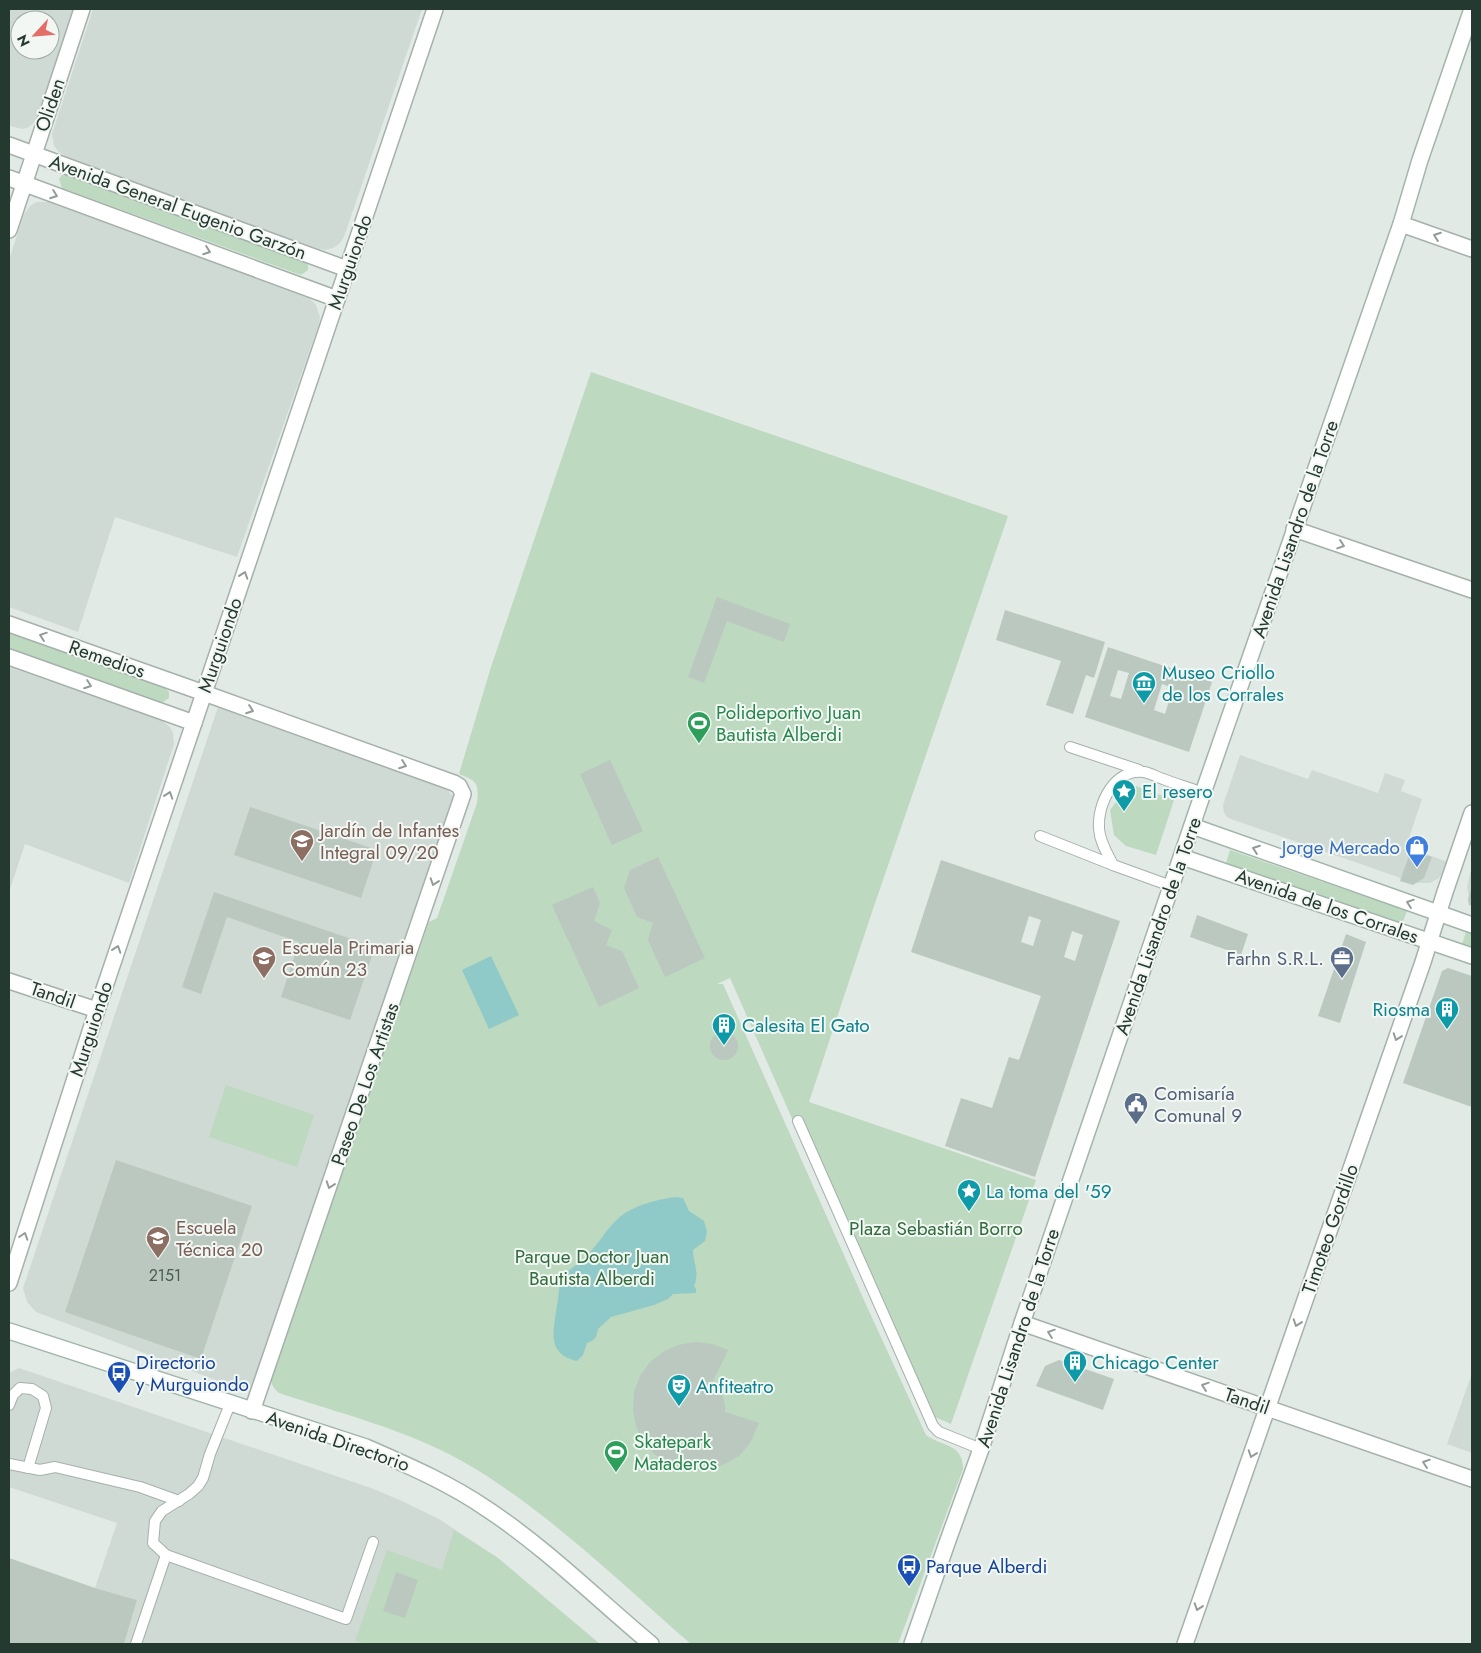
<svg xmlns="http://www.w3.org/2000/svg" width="1481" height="1653" viewBox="0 0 1481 1653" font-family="Jost,sans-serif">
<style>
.built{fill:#d0dad4;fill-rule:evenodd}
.green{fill:#bdd9bf}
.water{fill:#8fcac8}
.building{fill:#bac8c0;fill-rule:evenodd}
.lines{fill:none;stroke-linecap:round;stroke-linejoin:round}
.service-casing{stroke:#a5b1ab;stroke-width:12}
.minor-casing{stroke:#a5b1ab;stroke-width:18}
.tertiary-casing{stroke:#a5b1ab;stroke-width:18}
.secondary-casing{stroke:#a2b5aa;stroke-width:18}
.service{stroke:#fff;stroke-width:10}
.minor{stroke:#fff;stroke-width:15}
.tertiary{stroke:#fff;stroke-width:15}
.secondary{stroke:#fff;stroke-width:15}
.oneway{stroke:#929c97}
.labels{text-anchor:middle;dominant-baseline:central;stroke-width:4;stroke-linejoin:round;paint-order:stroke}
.number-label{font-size:16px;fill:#4a5d53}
.street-label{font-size:19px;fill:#24392f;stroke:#f2f7f3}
.culture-label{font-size:19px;fill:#0d838f;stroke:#f2f7f3;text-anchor:start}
.leisure-label{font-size:19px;fill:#27864d;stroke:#f2f7f3;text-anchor:start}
.education-label{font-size:19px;fill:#785e54;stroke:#f2f7f3;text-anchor:start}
.shop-label{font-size:19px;fill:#366cbe;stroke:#f2f7f3;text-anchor:end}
.service-label{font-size:19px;fill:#4e5e75;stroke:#f2f7f3;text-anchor:end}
.park-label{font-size:19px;fill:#326c3e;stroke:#f2f7f3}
.transit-label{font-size:19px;fill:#164399;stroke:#f2f7f3;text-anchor:start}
</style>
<rect width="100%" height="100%" fill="#e2eae5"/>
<g class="built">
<path d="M9 9H76L39 118 29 127 23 129 9 126ZM20 20H50V50H20Z"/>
<path d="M93 9H422L344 237 340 243 333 248 325 250 319 249 118 176 65 156 59 152 54 146 52 134Z"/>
<path d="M37 202H48L307 296 316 305 320 317 319 324 237 557 115 517 78 632 9 607V260L24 214 31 205Z"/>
<path d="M9 667 161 720 170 727 173 733 174 744 129 883 25 844 9 892Z"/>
<path d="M218 707 445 788 453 796 454 806 253 1391 242 1390 36 1312 27 1302 23 1288Z"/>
<path d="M1240 755 1308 779 1312 770 1378 793 1385 773 1405 780 1401 791 1422 799 1406 847 1448 862 1443 873 1439 878 1430 883H1415L1228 818 1224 813 1223 805Z"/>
<path d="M1472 866V901L1469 898 1467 886Z"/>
<path d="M19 1368 374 1489 404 1502 439 1519 498 1558 598 1644H124L137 1600 95 1588 117 1523 9 1487V1373Z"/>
<path d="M1472 1373V1453L1447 1444Z"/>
</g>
<g class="green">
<path d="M68 174 306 262 308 265V270L301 275 62 188 59 179 62 175Z"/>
<path d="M591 372 1008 516 871 915 809 1102 1036 1180 951 1424 935 1417 794 1123 730 978 717 984H723L868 1309 926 1435C942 1447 963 1443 963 1469L898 1644H691C619 1582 544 1507 460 1460 404 1429 339 1413 279 1393 272 1387 270 1382 271 1373L429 922 437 918 477 803C479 783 477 781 459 774L491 667Z"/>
<path d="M9 633 165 688 169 692V698L163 702H157L9 650Z"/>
<path d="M1136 786 1174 800 1156 855 1126 846 1114 835 1110 810 1122 794Z"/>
<path d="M1230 850 1407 911 1402 924 1226 863Z"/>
<path d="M1466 932 1472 934V947L1462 944Z"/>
<path d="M226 1085 314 1115 297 1167 209 1137Z"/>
<path d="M454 1530 498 1558 600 1644H365L355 1641 387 1550 442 1570Z"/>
</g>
<g class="water">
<path d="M491 956 519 1015 489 1029 462 970Z"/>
<path d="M675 1197 683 1198 689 1211 704 1221 707 1232 705 1241 693 1250C693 1262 700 1273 694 1286L696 1289V1293L673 1294 668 1299 654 1305 611 1317 598 1329 596 1337 592 1341 587 1343 583 1355 577 1361C545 1353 554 1330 557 1305 559 1297 558 1287 562 1279 566 1271 574 1267 581 1261 598 1247 605 1229 621 1216 637 1204 656 1200 675 1197Z"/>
</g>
<g class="building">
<path d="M717 597 790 624 784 642 727 621 704 683 688 677Z"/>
<path d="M1005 610 1105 642 1094 678 1086 675 1073 714 1046 705 1061 661 996 640Z"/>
<path d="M1108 647 1212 682 1189 752 1085 717ZM1118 670 1129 673 1121 699 1110 696ZM1162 684 1173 688 1165 714 1154 710Z"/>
<path d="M610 760 643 831 612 845 580 774Z"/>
<path d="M250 807 377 850 361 898 234 855Z"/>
<path d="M1411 850 1432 857 1424 878 1413 885 1400 881Z"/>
<path d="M658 857 705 958 665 977 648 940 653 923 637 917 624 888 630 870Z"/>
<path d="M941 860 1120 921 1035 1177 945 1146 961 1098 992 1108 1009 1057 1019 1060 1041 996 911 952ZM1029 916 1041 920 1033 946 1021 942ZM1072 931 1083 935 1075 961 1064 957Z"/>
<path d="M1472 886V906L1469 905 1468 899Z"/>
<path d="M593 887 600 903 594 921 612 930 606 945 622 951 639 988 599 1007 552 905Z"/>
<path d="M214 892 375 947 350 1020 281 997 299 942 227 917 201 994 182 987Z"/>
<path d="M1197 915 1248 934 1241 955 1190 937Z"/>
<path d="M1346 934 1366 942 1340 1023 1318 1016Z"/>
<path d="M1448 968 1472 976V1107L1403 1083 1442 971Z"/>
<circle cx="724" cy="1046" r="14"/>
<path d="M116 1160 252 1206 201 1359 65 1312Z"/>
<path d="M695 1342 712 1344 728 1350 711 1385 718 1389 723 1397 725 1405V1412L759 1423 750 1443 740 1455 727 1463 713 1469 698 1471 682 1469 668 1464 654 1454 643 1441 636 1426 633 1409 634 1392 640 1376 650 1362 663 1352 678 1345Z"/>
<path d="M1059 1360 1114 1379 1103 1410 1036 1386 1045 1366Z"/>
<path d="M9 1558 95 1588 137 1600 124 1644H9Z"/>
<path d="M396 1572 418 1580 405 1618 383 1611Z"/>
</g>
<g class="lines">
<g class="service-casing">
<g id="service">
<path d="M1070 747 1139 770"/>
<path d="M1040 836 1113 865"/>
<path d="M1171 886 1113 865C1107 853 1100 842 1099 829 1097 803 1115 768 1144 772 1150 773 1157 777 1163 779 1176 784 1190 788 1203 793"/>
<path d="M798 1121 933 1426 939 1432 981 1449"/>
<path d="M230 1404 210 1454 203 1478 198 1486 189 1494 162 1511 155 1521 153 1543 166 1555 346 1619 373 1542"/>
<path d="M9 1405 13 1395 20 1388 32 1389 43 1396 46 1408 28 1468"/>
<path d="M9 1464 40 1470 55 1467 140 1487 179 1501"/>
<path d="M136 1644 166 1555"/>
</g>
</g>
<g class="minor-casing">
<g id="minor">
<path d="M1401 224 1472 249"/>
<path d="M9 230 82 9"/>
<path d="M1294 529 1472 590"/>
<path d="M204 693 454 783 459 786 463 794 252 1411"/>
<path d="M9 981 97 1010"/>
<path d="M1022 1323 1472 1479"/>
<path d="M1185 1644 1423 962 1445 892 1472 813"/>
</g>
</g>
<g class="tertiary-casing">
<g id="tertiary">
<path d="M9 145 347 269"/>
<path d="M9 178 337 299"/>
<path d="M9 624 204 693"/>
<path d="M9 657 194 723"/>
<path d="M9 1283 97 1010 435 9"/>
</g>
</g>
<g class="secondary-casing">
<g id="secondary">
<path d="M1192 826 1472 925"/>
<path d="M1182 857 1472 956"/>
<path d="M9 1331 366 1447C407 1465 449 1483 487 1509 546 1548 597 1599 651 1644"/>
<path d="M912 1644 947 1543 981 1449 1022 1323 1203 793 1401 224 1420 160 1472 9"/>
</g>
</g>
<use href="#service" class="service"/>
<use href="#minor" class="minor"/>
<use href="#tertiary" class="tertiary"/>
<use href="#secondary" class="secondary"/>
</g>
<defs><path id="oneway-chevron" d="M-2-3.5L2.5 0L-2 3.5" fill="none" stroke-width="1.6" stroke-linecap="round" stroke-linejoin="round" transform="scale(1.25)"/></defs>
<g class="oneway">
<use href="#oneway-chevron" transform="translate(54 195) rotate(20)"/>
<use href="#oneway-chevron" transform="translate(1437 236) rotate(-160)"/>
<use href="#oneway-chevron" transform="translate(207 251) rotate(20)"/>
<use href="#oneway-chevron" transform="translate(1341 545) rotate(19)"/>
<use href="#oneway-chevron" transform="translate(244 575) rotate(-71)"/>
<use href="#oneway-chevron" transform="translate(43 636) rotate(-161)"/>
<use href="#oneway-chevron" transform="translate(88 685) rotate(20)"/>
<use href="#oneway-chevron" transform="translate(250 710) rotate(20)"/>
<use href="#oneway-chevron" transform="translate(403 765) rotate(20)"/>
<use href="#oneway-chevron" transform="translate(169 795) rotate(-71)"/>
<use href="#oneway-chevron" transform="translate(1256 849) rotate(-160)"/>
<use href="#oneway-chevron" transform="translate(434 882) rotate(109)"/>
<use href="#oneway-chevron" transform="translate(1410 903) rotate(-161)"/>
<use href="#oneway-chevron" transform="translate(117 949) rotate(-71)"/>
<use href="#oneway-chevron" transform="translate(1397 1037) rotate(109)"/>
<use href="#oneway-chevron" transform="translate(330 1185) rotate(109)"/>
<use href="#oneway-chevron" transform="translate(24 1236) rotate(-72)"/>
<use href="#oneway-chevron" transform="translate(1297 1323) rotate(109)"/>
<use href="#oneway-chevron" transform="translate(1051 1333) rotate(-161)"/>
<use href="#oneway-chevron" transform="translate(1205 1386) rotate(-161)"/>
<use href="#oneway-chevron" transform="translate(1252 1454) rotate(109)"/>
<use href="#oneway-chevron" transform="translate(1426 1463) rotate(-161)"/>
<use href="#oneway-chevron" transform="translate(1198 1607) rotate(109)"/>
</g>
<defs>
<g id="museum-pin" transform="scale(1.25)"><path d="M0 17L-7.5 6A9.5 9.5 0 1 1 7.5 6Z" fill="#0f9aa8" stroke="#f2f7f3"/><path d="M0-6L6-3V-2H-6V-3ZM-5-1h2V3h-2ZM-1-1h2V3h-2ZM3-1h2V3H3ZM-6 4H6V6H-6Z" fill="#fff"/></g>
<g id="stadium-pin" transform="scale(1.25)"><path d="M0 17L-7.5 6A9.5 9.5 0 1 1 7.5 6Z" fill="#2e9e5b" stroke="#f2f7f3"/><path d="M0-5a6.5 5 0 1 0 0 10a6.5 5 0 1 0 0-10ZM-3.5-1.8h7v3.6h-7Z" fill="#fff"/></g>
<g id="sight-pin" transform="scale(1.25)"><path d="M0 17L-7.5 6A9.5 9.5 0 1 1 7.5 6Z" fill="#0f9aa8" stroke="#f2f7f3"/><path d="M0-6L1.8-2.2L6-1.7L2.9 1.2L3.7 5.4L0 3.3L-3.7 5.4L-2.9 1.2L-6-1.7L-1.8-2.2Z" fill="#fff"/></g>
<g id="school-pin" transform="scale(1.25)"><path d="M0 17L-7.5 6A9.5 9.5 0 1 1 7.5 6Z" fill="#8d6e63" stroke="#f2f7f3"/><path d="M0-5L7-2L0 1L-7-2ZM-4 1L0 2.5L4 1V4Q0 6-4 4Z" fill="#fff"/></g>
<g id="shop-pin" transform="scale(1.25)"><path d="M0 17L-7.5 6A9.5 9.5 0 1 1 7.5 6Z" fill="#3f7fe0" stroke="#f2f7f3"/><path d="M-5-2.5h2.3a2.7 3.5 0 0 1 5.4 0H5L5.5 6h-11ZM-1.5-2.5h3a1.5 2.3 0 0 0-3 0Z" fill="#fff"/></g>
<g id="office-pin" transform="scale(1.25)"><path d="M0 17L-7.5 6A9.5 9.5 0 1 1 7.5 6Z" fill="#5c6f8a" stroke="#f2f7f3"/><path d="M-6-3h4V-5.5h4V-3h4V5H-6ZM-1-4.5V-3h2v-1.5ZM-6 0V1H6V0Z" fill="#fff"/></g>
<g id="building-pin" transform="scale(1.25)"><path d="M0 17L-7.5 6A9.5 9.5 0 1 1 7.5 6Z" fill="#0f9aa8" stroke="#f2f7f3"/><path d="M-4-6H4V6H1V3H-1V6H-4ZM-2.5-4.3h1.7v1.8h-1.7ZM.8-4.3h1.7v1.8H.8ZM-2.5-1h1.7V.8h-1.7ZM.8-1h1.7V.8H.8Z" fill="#fff"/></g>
<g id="civic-pin" transform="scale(1.25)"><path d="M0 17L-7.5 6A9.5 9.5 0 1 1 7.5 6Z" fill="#5c6f8a" stroke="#f2f7f3"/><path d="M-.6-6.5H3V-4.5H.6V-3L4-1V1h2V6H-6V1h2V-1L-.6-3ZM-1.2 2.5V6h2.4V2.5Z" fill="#fff"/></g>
<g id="bus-pin" transform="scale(1.25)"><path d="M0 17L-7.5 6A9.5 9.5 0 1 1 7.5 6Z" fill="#1a4fb4" stroke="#f2f7f3"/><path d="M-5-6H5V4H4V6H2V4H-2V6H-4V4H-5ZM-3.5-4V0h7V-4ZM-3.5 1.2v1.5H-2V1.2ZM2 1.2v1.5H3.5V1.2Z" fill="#fff"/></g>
<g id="theatre-pin" transform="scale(1.25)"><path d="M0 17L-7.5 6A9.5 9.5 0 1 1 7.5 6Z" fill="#0f9aa8" stroke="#f2f7f3"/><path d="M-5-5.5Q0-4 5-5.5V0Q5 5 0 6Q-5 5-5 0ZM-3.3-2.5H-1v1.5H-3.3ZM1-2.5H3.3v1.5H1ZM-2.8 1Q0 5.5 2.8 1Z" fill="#fff"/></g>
</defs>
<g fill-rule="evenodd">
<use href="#museum-pin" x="1144" y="683"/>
<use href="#stadium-pin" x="699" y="723"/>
<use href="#sight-pin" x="1124" y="791"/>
<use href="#school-pin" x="302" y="841"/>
<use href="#shop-pin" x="1417" y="847"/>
<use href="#school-pin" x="264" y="958"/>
<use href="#office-pin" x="1342" y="958"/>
<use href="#building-pin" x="1447" y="1009"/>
<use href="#building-pin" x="724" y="1025"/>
<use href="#civic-pin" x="1136" y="1104"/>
<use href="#sight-pin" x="969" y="1191"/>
<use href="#school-pin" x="158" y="1238"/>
<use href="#building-pin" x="1075" y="1362"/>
<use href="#bus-pin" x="119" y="1373"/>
<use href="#theatre-pin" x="679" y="1386"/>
<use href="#stadium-pin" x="616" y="1452"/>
<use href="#bus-pin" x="909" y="1566"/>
</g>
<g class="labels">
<g class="number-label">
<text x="165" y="1275">2151</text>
</g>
<g class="street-label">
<text transform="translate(50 105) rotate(-71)">Oliden</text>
<text transform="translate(178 207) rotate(20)">Avenida General Eugenio Garzón</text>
<text transform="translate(350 262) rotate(-71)">Murguiondo</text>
<text transform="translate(1295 529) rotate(-71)">Avenida Lisandro de la Torre</text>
<text transform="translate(220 645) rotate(-71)">Murguiondo</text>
<text transform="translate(107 659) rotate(19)">Remedios</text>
<text transform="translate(1327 906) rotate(19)">Avenida de los Corrales</text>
<text transform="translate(1158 926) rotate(-71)">Avenida Lisandro de la Torre</text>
<text transform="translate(53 995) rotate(19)">Tandil</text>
<text transform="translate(91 1029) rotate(-72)">Murguiondo</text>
<text transform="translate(365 1084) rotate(-71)">Paseo De Los Artistas</text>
<text transform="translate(1330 1229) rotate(-71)">Timoteo Gordillo</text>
<text transform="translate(1018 1338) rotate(-72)">Avenida Lisandro de la Torre</text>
<text transform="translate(1247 1401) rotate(19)">Tandil</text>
<text transform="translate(338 1441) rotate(19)">Avenida Directorio</text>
</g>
<g class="culture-label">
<text x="1162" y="672">Museo Criollo<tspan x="1162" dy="22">de los Corrales</tspan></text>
<text x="1142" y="791">El resero</text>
<text x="1430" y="1009" text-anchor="end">Riosma</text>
<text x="742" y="1025">Calesita El Gato</text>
<text x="986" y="1191">La toma del '59</text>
<text x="1092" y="1362">Chicago Center</text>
<text x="696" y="1386">Anfiteatro</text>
</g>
<g class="leisure-label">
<text x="716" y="712">Polideportivo Juan<tspan x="716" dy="22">Bautista Alberdi</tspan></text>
<text x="634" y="1441">Skatepark<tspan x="634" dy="22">Mataderos</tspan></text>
</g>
<g class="education-label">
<text x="320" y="830">Jardín de Infantes<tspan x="320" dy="22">Integral 09/20</tspan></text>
<text x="282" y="947">Escuela Primaria<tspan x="282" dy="22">Común 23</tspan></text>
<text x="176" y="1227">Escuela<tspan x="176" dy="22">Técnica 20</tspan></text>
</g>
<g class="shop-label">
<text x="1400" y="847">Jorge Mercado</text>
</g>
<g class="service-label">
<text x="1324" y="958">Farhn S.R.L.</text>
<text x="1154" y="1093" text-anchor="start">Comisaría<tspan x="1154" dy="22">Comunal 9</tspan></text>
</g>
<g class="park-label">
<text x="936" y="1228">Plaza Sebastián Borro</text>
<text x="592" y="1256">Parque Doctor Juan<tspan x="592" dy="22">Bautista Alberdi</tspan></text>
</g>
<g class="transit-label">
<text x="136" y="1362">Directorio<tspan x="136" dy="22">y Murguiondo</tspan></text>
<text x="926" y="1566">Parque Alberdi</text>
</g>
</g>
<rect width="1481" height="1653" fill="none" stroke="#24392f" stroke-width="20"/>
<g transform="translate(35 35) rotate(244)"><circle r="24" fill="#f2f7f3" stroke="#a0aba5"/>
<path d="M0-4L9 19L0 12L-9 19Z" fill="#e36e67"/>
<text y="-8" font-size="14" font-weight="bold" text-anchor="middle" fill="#24392f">N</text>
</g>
</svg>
